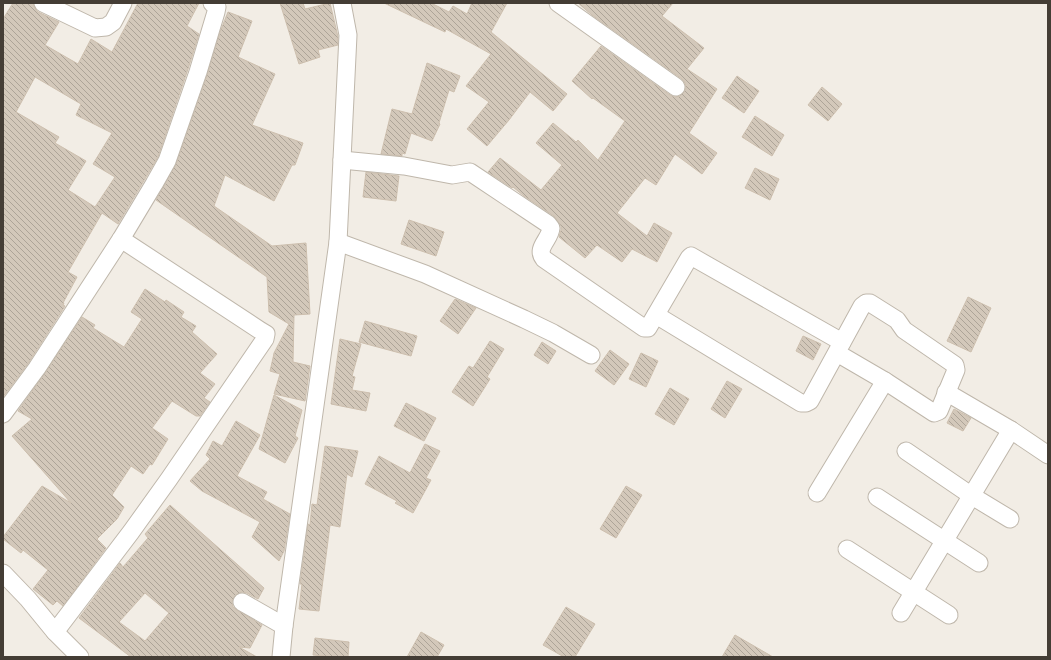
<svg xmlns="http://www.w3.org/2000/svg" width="1051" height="660" viewBox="0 0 1051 660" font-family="'Source Sans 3',sans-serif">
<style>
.building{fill:url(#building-back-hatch);stroke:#cdbfae;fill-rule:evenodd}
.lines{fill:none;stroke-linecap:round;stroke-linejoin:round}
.minor-casing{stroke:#bfb7ab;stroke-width:19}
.minor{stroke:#fff;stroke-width:17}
</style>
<defs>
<pattern id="building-back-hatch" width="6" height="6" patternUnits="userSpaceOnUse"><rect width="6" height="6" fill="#d3c8ba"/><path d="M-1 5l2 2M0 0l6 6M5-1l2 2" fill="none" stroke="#ada498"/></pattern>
</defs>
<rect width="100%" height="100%" fill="#f2ede5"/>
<g class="building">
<path d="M13 3H33L35 8 38 12 59 22 45 45 78 64 91 39 112 52 138 3H199L187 26 199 34 188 69 158 157 118 224 102 213 68 272 77 277 63 303H64L63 305 65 306 29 362 3 397V19ZM35 77 81 104 76 115 112 133 93 164 115 177 95 207 68 190 86 161 55 143 59 137 16 112Z"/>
<path d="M280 3H303L305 9 330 3 338 37V45L318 50 320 57 299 64Z"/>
<path d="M384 3H431L449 12 453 6 467 14 472 3H507L491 32 567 94 553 111 530 92 509 120 487 146 467 129 489 102 466 86 491 54 446 29 445 32Z"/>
<path d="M578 3H673L662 16 704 48 687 69 717 89 689 133 717 153 702 174 675 154 656 185 645 178 617 213 647 236 654 223 672 233 657 262 632 249 622 262 597 245 585 258 559 237 561 230V226L554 216 524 196 513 187 512 188 488 172 500 158 541 190 562 165 536 143 553 123 576 142 578 140 598 160 625 121 593 98 592 99 572 81 601 46 670 95 675 97 680 96 684 92 686 88 685 83 682 79 592 15Z"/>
<path d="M228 12 252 21 238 57 275 74 252 125 303 143 295 165H292L274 201 225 175 214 206 272 246 306 243 310 314 294 315 293 362 310 366 305 401 274 394 280 374 270 371 273 358 274 353 289 324 269 312 267 277 156 200 176 164 207 75 220 32Z"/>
<path d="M427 63 460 76 454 92 449 90 439 123 440 124 432 141 411 133 405 154 402 153V156L381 154 392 109 412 114Z"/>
<path d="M737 76 759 91 744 113 722 98Z"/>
<path d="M822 87 842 104 828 121 808 105Z"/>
<path d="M755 116 784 135 772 156 742 137Z"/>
<path d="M755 168 779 179 770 200 745 188Z"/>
<path d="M366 172 399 176 396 201 363 197Z"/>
<path d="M409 220 444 232 436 256 401 244Z"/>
<path d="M145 289 165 302 166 300 184 312 181 317 196 326 192 332 217 354 200 373 215 384 204 398 210 402 200 416H196L172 401 152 428 168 439 152 465 150 464 143 474 131 466 112 495 124 507 117 519 97 539 106 548 63 606 57 601 53 605 33 589 48 570 23 550 21 553 3 539V537L42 486 71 503 12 436 32 419 18 411 45 373 82 317 95 325 93 328 124 347 142 319 131 312Z"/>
<path d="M968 297 991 308 971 352 947 341Z"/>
<path d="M455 299 476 308 458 334 440 321Z"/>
<path d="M365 321 417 336 411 356 359 342Z"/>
<path d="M803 336 821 344 813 360 796 351Z"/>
<path d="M340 339 361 344 352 376 355 377 352 390 370 393 366 411 331 404Z"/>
<path d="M490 341 504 349 487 377 490 379 473 406 452 392 469 366 473 368Z"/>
<path d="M542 342 556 351 548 364 534 355Z"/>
<path d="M610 350 629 364 614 385 595 371Z"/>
<path d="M641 353 658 361 646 387 629 379Z"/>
<path d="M727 381 742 389 725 418 711 409Z"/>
<path d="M670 388 689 399 674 425 655 414Z"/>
<path d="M274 395 302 410 295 436 298 438 285 463 259 449Z"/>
<path d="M406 403 436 418 424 441 394 426Z"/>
<path d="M954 409 971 418 963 431 947 423Z"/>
<path d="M236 421 260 435 237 476 267 492 263 499 290 514 284 551 279 561 252 537 260 522 202 491 190 481 210 459 206 455 213 441 222 446Z"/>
<path d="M425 444 440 451 426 478 431 480 413 513 395 503 397 501 365 484 379 456 410 473Z"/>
<path d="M325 446 358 451 352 477 347 474 340 527 330 525 319 611 299 609 302 584H300L308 524 310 525 312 504 317 505Z"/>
<path d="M626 486 642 495 616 538 600 529Z"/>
<path d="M170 505 264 588 258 599 247 593 242 592 237 594 234 597 232 602 233 607 237 610 262 625 250 648 239 647 257 657H131L79 618 120 563 123 567 148 538 145 534ZM145 593 169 613 145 641 119 622Z"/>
<path d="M566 607 595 624 575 657H564L543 645Z"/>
<path d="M421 632 444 645 437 657H407Z"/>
<path d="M735 635 773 657H722Z"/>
<path d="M315 638 349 642 348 657H334L313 655Z"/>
</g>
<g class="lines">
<g class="minor-casing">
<g id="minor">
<path d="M43 3 95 28 106 27 113 22 123 3"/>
<path d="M558 3 676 87"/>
<path d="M342 160 404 166 452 175 470 172 548 224 551 228C550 240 535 248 544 259L644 328H648L689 258 691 256 842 342"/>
<path d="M338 242 425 274 524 319 553 333 591 355"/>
<path d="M656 315 801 403H806L810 401 862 306 866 303H870L897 320 904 330 955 365 956 370 939 411 934 413 885 381 837 353"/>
<path d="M946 392 1011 430 1048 455"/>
<path d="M3 414 37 368 121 239 154 184 167 161 198 72 216 12 217 7 212 3"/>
<path d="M906 451 972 496 1010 519"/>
<path d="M817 493 885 381"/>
<path d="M877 497 979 563"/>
<path d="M847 549 949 615"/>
<path d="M3 573 28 599 55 632 80 657"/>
<path d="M242 602 284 626"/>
<path d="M901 613 1011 430"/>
<path d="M55 632 131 532 169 479 265 339 266 334 261 331 121 239"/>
<path d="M281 657 284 626 338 242 348 35 342 3"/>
</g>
</g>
<use href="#minor" class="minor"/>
</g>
<rect width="1051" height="660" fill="none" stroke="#443d35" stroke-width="8"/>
</svg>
